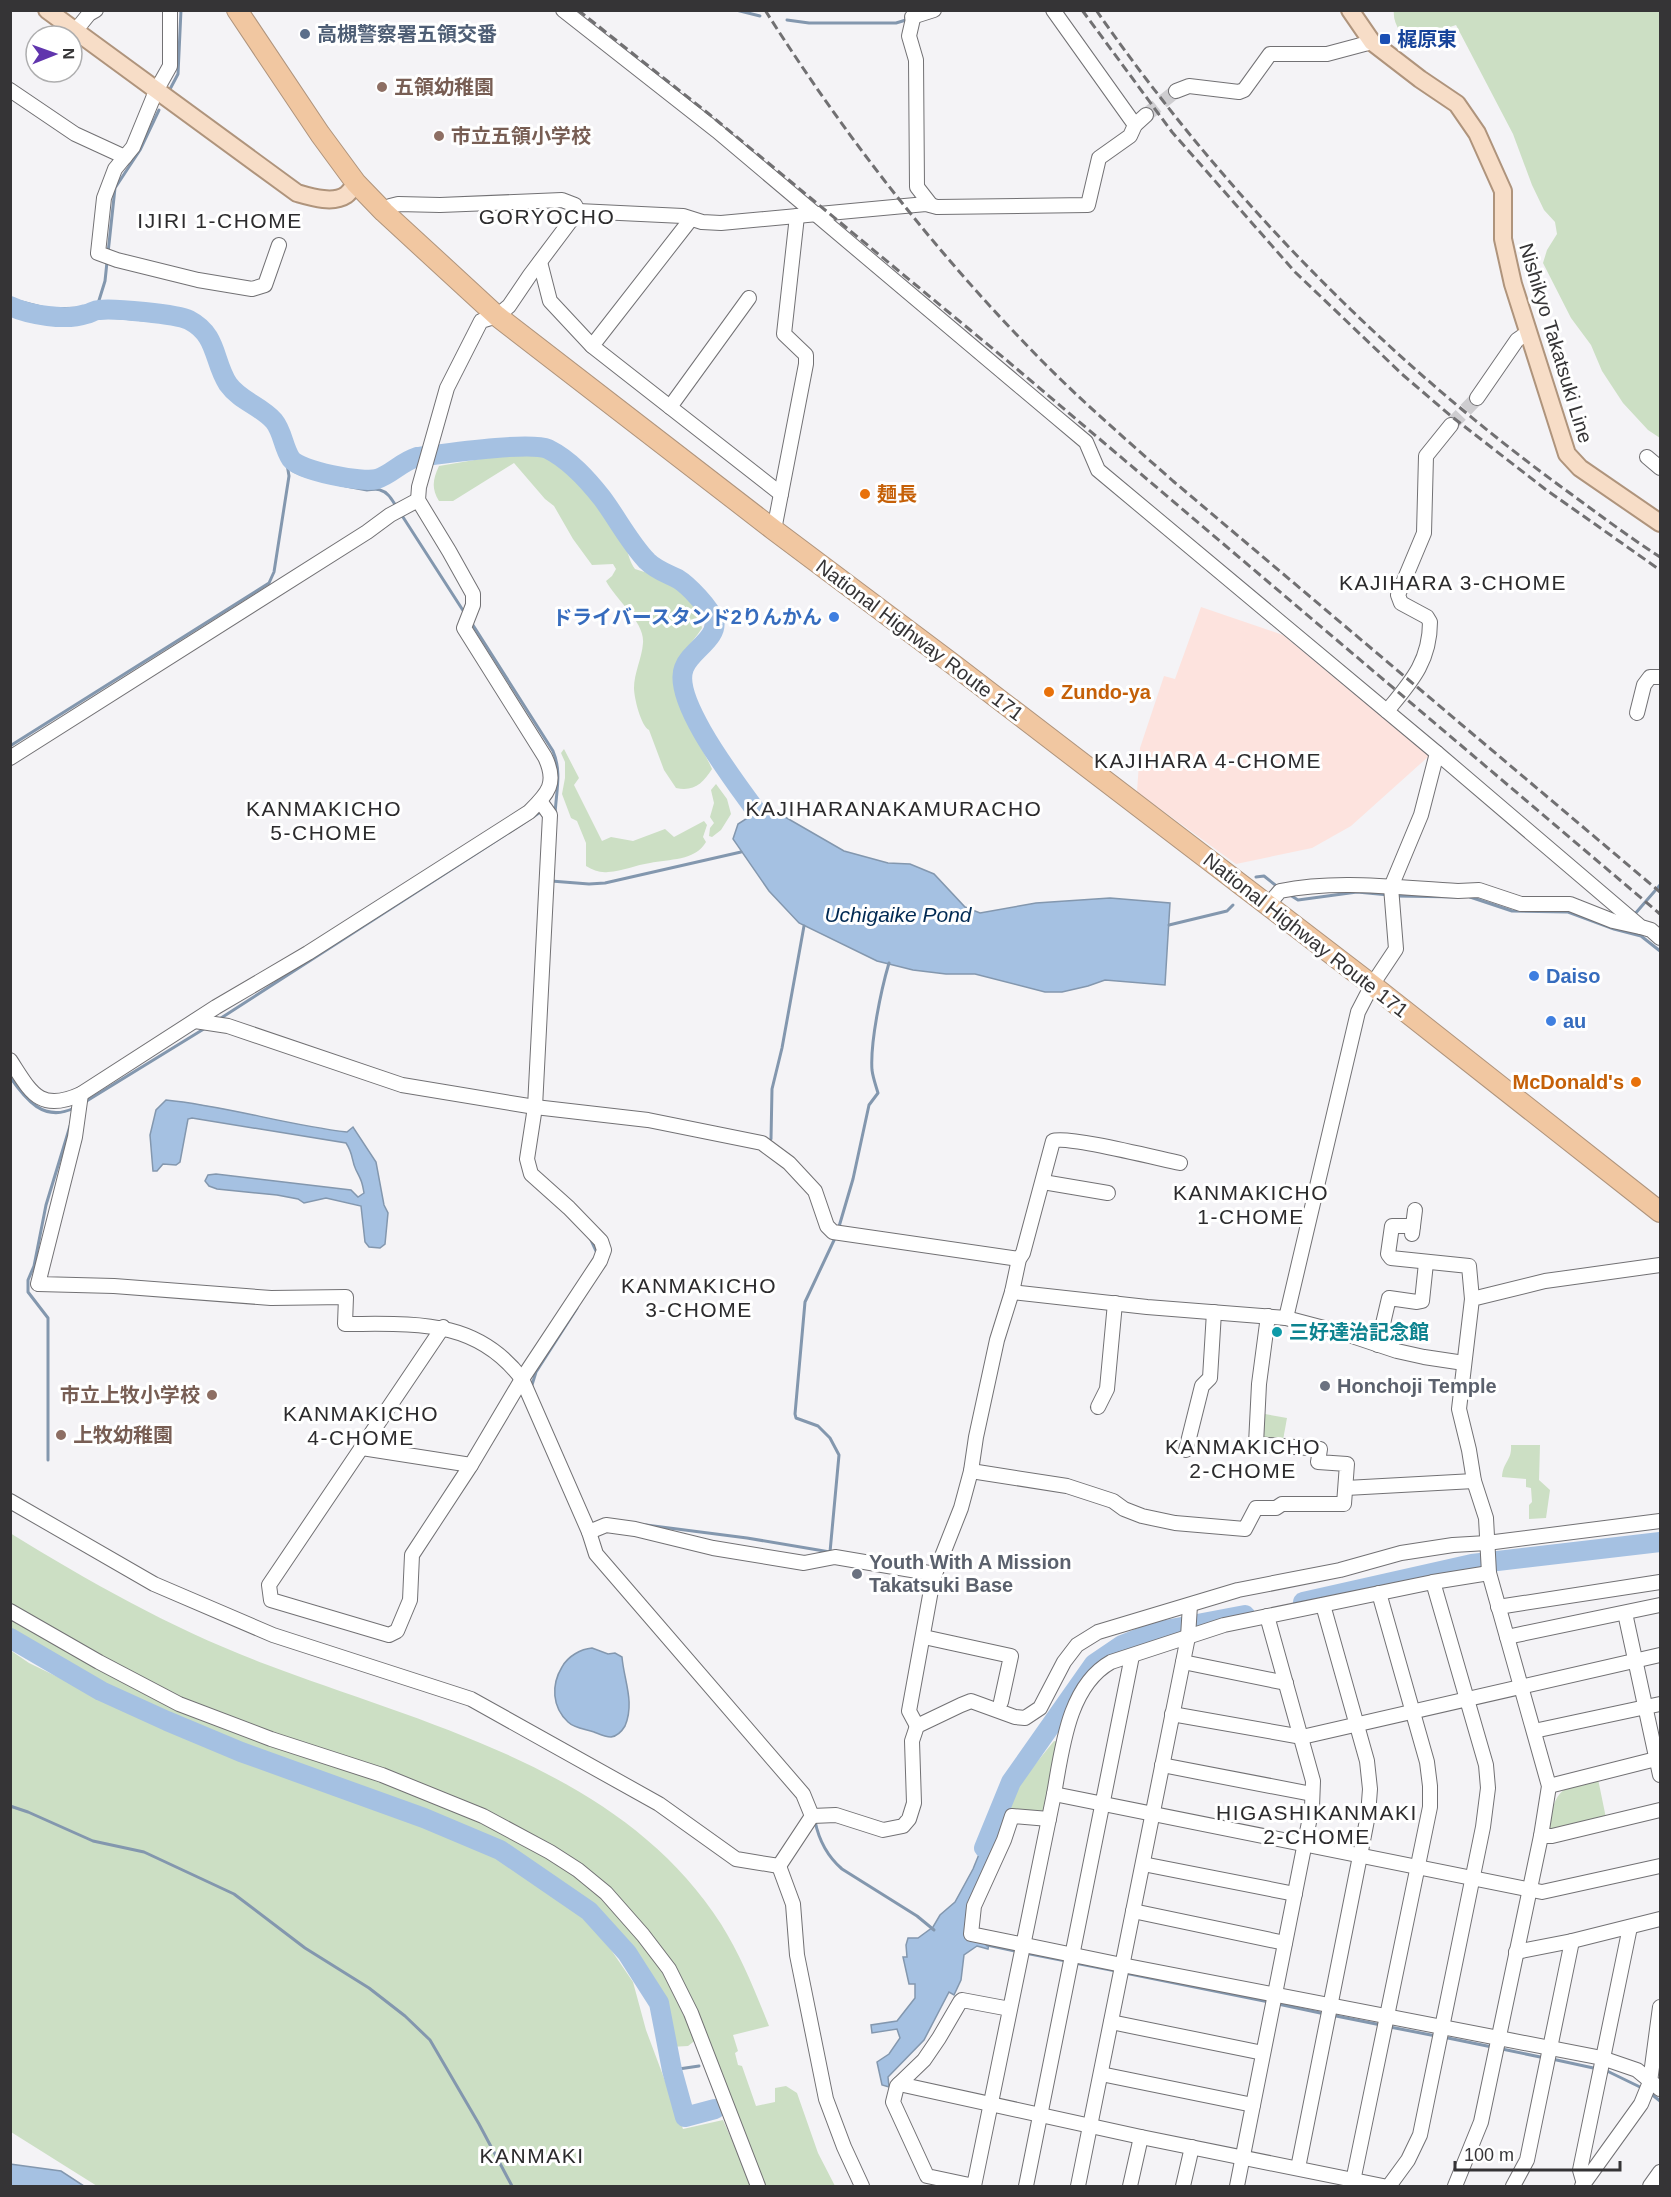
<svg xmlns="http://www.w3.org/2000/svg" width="1671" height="2197" viewBox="0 0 1671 2197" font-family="Arial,'Noto Sans JP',sans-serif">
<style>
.industrial{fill:#fde3de}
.green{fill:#ccdfc4}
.water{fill:#a5c1e2;stroke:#8397ae;stroke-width:1.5}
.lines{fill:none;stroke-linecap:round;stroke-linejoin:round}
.stream{stroke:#8397ae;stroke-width:3}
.river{stroke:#a5c1e2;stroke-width:20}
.minor-tunnel{stroke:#cecdd0;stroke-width:14;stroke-dasharray:14 7;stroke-linecap:butt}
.minor-casing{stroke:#727174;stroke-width:16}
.major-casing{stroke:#af947c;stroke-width:20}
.highway-casing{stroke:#af947c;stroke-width:22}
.minor{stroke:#fff;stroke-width:14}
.major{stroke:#f7ddc7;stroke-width:16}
.highway{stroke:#f1c7a1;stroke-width:20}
.rail{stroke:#717072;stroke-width:3;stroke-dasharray:9 4.5;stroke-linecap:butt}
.service-dot{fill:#5c6f8a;stroke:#fff;stroke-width:2}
.transit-dot{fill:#1a4fb4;stroke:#fff;stroke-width:2}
.education-dot{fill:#8d6e63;stroke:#fff;stroke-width:2}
.food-dot{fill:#e8710a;stroke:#fff;stroke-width:2}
.shop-dot{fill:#3f7fe0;stroke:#fff;stroke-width:2}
.culture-dot{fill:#0f9aa8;stroke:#fff;stroke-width:2}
.worship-dot{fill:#6b7280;stroke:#fff;stroke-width:2}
.labels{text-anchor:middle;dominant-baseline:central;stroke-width:6;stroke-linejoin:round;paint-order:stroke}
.service-label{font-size:20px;font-weight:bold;fill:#4e5e75;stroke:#fff;text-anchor:start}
.transit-label{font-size:20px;font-weight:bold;fill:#164399;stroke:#fff;text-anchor:start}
.education-label{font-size:20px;font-weight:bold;fill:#785e54;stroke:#fff;text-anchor:start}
.street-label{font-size:20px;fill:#353436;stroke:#fff}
.food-label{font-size:20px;font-weight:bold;fill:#c56008;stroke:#fff;text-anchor:start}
.shop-label{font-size:20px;font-weight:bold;fill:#366cbe;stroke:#fff;text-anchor:start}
.culture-label{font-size:20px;font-weight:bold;fill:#0d838f;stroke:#fff;text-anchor:start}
.worship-label{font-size:20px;font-weight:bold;fill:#5b616d;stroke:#fff;text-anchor:start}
.neighbourhood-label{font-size:21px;letter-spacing:1.5px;fill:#2c2b2d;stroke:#fff}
.water-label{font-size:21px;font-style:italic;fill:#012a53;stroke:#fff}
</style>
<rect width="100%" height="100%" fill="#f4f3f6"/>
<path class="industrial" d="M1201 607 1283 635 1429 756 1351 826 1312 848 1236 864 1137 792 1140 748 1164 676 1175 679Z"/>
<g class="green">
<path d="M1394 10 1660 11V438L1648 430 1623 403 1602 371 1591 345 1571 318 1543 263 1547 250 1557 234 1555 222 1544 210 1532 185 1513 134 1456 25 1432 33 1423 41 1413 46C1403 37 1392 24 1394 10Z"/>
<path d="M528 451C532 451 538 451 542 453 567 465 615 522 626 548 629 556 630 562 635 569 664 577 697 596 702 628 696 638 688 645 683 655 663 696 696 733 712 769 703 783 694 792 676 788L664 770 649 730C641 726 634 698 634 688 634 673 642 658 643 643 645 622 616 600 606 581L612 576 616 569 613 564 592 565 573 539 554 506 545 499 514 463 453 501H439C431 488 433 479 439 466Z"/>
<path d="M564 749 579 778 574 785 602 841 611 837 633 841 665 829 674 837 704 821 707 825 703 837 706 842C695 861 669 859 650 863 636 865 623 871 608 872 600 873 593 870 586 866V843L577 821 571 818 562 794 565 778V762L561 753Z"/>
<path d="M716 784 727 799 731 814 721 830 712 837 709 836 710 828 714 823 710 817 714 803 711 790Z"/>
<path d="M1265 1414 1287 1418 1283 1440 1262 1437Z"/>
<path d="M1511 1445H1540L1539 1480 1550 1490 1546 1518 1529 1519V1505L1532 1502 1531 1488 1526 1487V1479L1502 1477C1503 1461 1512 1461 1511 1445Z"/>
<path d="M10 1533C91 1583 175 1630 265 1664 426 1725 622 1769 721 1924 741 1956 755 1991 769 2026L733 2035 738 2051 735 2053 738 2065 742 2066 756 2106 775 2102V2088L786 2086 797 2093 818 2153 835 2186H763L692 2001 570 1858 206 1710 122 1670 11 1607Z"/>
<path d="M10 1615 92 1666 168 1702 409 1790 497 1828 582 1878 627 1921 656 1956 697 2039 688 2046 670 2047C668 2034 668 2019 664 2006 658 1988 643 1972 633 1956 616 1933 598 1910 575 1892 478 1817 355 1793 242 1750 162 1719 83 1681 11 1634Z"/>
<path d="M10 1650 29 1663 134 1714 271 1771 436 1830 497 1858 590 1919 633 1982 646 2030 683 2129 723 2120 752 2186H97L11 2132Z"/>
<path d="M1054 1741 1059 1742 1046 1812 1041 1817 1007 1811 1015 1789Z"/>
<path d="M1598 1779 1606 1818 1549 1831C1548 1823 1551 1816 1553 1808 1560 1783 1576 1785 1598 1779Z"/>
</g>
<g class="water">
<path d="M766 806 844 851 888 863 910 864 934 874 965 907 980 913 1036 903 1110 898 1170 903 1165 985 1105 980 1088 986 1062 992H1045L975 974H946L913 970 877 961 799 923 769 891 733 839 738 824Z"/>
<path d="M166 1100C227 1106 286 1125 347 1132L353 1127 376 1162 384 1205 388 1213 385 1244 380 1248 369 1247 365 1242 361 1206 326 1198 304 1203 298 1199 277 1195 217 1189 209 1186 205 1181 208 1175 216 1174 351 1190 358 1197 364 1193C362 1181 361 1180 356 1170 351 1160 354 1155 346 1143L192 1118 188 1119 180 1162 176 1165 163 1164 157 1171H153L150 1135 156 1110Z"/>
<path d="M592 1648 608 1654 615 1653 622 1657C624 1681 635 1702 625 1726 622 1731 618 1736 611 1737 605 1737 599 1734 594 1732 585 1729 574 1728 568 1722 552 1707 551 1685 562 1667 568 1656 581 1649 592 1648Z"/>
<path d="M991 1825H1002L968 1907 966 1935 989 1943 988 1949 977 1946 964 1955 961 1980 954 1995 949 1992 924 2040 888 2077 889 2087 882 2085 877 2062 889 2054 900 2038 897 2029 872 2033 871 2025 897 2021 915 1998V1984H909L903 1957H907L906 1945 908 1938H918L933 1927 940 1915 955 1902 973 1869Z"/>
<path d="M10 2164 61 2171 84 2186H11Z"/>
</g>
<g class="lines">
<g class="stream">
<path d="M736 10 760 16"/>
<path d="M787 20 809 23H896L906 20"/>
<path d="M168 93 178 74 181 10"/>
<path d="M108 253 115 188 140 150 159 110"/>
<path d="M10 299 49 309 83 308"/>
<path d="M96 310 105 281 107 262"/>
<path d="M109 317 179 323C218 342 203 366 226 392 237 407 257 412 269 426 279 440 278 458 292 470 301 477 353 488 367 490 371 490 376 488 380 490 388 492 392 500 396 506"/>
<path d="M401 514 464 612"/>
<path d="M471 622 553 751C562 772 556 792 555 815"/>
<path d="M10 746 269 583 274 572 289 476 287 464"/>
<path d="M1256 877 1264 876 1279 888"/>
<path d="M551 881 589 884 605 883 741 852"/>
<path d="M1290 895 1298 900 1357 892 1389 895"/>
<path d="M1396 896 1458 897"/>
<path d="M1470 897 1512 911 1568 912 1614 929 1641 936 1660 951"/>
<path d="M1634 915 1660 885"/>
<path d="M1169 925 1227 911 1233 905"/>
<path d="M218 1020 542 811"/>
<path d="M10 1077C25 1099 44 1123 74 1108"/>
<path d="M85 1102 207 1027"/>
<path d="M771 1139 772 1089 782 1048 804 926"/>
<path d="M838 1230 853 1179 869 1105 878 1093C876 1086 873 1078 872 1070 870 1043 881 990 889 963"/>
<path d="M591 1240 597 1253"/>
<path d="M531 1388 536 1372 577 1308"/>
<path d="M48 1460V1318L28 1292V1280L34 1266 46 1205 70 1126"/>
<path d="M646 1525 747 1538 830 1552 839 1455 830 1438 818 1426 796 1418 795 1414 805 1302 836 1236"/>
<path d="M10 1806 28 1812 93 1841 144 1852 234 1894 305 1948 369 1988 405 2016 430 2040 479 2124 512 2186"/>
<path d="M815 1821C819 1841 827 1856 842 1869L917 1916 934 1930"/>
<path d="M987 1945 1019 1952"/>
<path d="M1025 1953 1066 1961"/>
<path d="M1075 1963 1116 1971"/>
<path d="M1125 1973 1269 2002"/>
<path d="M1278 2004 1325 2014"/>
<path d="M1331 2015 1381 2025"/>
<path d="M1390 2027 1436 2036"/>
<path d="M1443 2037 1492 2047"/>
<path d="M1502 2049 1545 2058"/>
<path d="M1552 2059 1598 2069"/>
<path d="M672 2070 699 2066"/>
<path d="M1605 2070 1642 2088"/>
<path d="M1650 2093 1660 2101"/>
</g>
<g class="river">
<path d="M10 306C29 315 66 321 86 314 91 313 94 310 99 310 113 308 177 314 189 320 218 335 213 361 228 384 240 401 261 406 274 421 283 432 283 447 291 459 300 471 362 483 377 479 392 474 401 462 417 457 442 454 529 441 548 449 570 460 587 479 602 498 617 518 629 542 647 561 656 570 666 573 678 579 688 585 710 608 714 620 719 638 690 651 684 668 671 700 737 784 756 811"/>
<path d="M1303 1602 1472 1564 1660 1542"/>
<path d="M10 1638 101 1691 167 1721 241 1752 424 1818 500 1850 589 1911 627 1953 659 2003 672 2070 685 2117 715 2109"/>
<path d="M984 1848 1011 1782 1094 1664 1122 1645 1155 1632 1245 1615"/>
</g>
<g class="minor-tunnel">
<path d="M1146 115 1176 91"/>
<path d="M1451 425 1477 398"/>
</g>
<g class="minor-casing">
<g id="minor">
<path d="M170 10V66L156 91 133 147 115 169 104 198 98 253 117 260 198 280 252 289 265 285 279 245"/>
<path d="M563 10 717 131 1055 416 1086 442 1098 470 1437 753 1641 927 1651 930 1660 938"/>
<path d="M915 10 909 36 916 60 917 187 931 205"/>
<path d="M1053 10 1135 125"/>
<path d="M912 17 934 10"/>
<path d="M76 30 89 14 96 10"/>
<path d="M10 90 75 134 125 157"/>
<path d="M1176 91 1189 86 1239 92 1244 90 1270 54H1327L1372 42"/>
<path d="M578 211 683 216 702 222 721 223 926 204 937 207 1088 205 1099 158 1130 136 1135 125 1146 115"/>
<path d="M384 212 390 206 398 204 440 205 562 200 575 205 578 211"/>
<path d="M691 219 592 346 781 494"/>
<path d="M540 262 550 301 592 346"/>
<path d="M1477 398 1517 340 1527 333"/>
<path d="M670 407 749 298"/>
<path d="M1647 457 1660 468"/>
<path d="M774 530 806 364V355L784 334 797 216"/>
<path d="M1387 711C1410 683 1430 662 1430 622L1427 617 1401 603 1398 595 1424 533 1426 456 1451 425"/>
<path d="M1637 713 1644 685 1650 677H1660"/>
<path d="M10 758 367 532 390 515 418 500"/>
<path d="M1268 905 1280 891C1338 879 1400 888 1458 891L1479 890 1521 904H1570L1613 921 1640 927"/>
<path d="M195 1021 228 1026 402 1085 535 1107 648 1120 762 1143 789 1163 815 1191 827 1226 833 1232 1019 1259"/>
<path d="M10 1060C31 1092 39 1113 81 1094L216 1007 308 953 529 812C547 794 558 784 545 757L464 628 473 605V594L449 551 418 500 419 487 447 388 481 321 497 316 509 306 530 275 578 211"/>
<path d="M81 1094 75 1137 38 1284 114 1286 271 1298 346 1297 345 1324C414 1324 476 1318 522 1379L589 1532 596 1554 803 1794 812 1816"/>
<path d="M1043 1182 1108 1193"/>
<path d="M1413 1226H1392L1388 1254 1391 1258 1469 1266 1472 1299"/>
<path d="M1412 1234 1415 1210"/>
<path d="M1012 1292 1147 1307 1286 1318 1343 1333 1397 1351 1424 1357 1464 1363"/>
<path d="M1286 1318 1358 1012 1372 985 1396 949 1391 887 1421 815 1437 753"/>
<path d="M443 1327 269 1585 271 1600 389 1635 397 1631 410 1600 412 1555 471 1465 522 1379 600 1261 604 1250 601 1241 569 1208 531 1174 527 1159 535 1107 550 815 540 801"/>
<path d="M1378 1345 1389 1298 1417 1302 1422 1301 1426 1263"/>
<path d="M1098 1407 1107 1389 1115 1303"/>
<path d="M362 1448 471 1465"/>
<path d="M1186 1450 1202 1386 1210 1378 1214 1312"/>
<path d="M971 1471 1067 1486 1113 1501 1124 1509 1142 1516 1175 1523 1245 1529 1256 1508H1276L1282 1504H1344L1347 1464 1318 1462 1320 1449 1256 1444 1259 1384 1268 1316"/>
<path d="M1346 1488 1474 1481"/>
<path d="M10 1501 154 1584 273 1635 471 1699 659 1804 736 1859 779 1866"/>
<path d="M589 1532 606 1525 635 1529 713 1548 804 1563 835 1557 935 1574"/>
<path d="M1498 1607 1660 1582"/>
<path d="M10 1611 99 1662 179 1704 271 1739 382 1775 483 1816 550 1852 578 1870 606 1893 643 1935 669 1969 691 2013 758 2186"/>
<path d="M1625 1613 1660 1775"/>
<path d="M924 1637 1011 1656 1001 1702"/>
<path d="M1507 1637 1660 1605"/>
<path d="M1183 1662 1286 1683"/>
<path d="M1172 1714 1302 1737 1660 1655"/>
<path d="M917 1726 909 1711 933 1579 961 1508 971 1471 976 1437 997 1340 1012 1292 1019 1259 1023 1253 1053 1141C1066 1135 1160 1159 1180 1163"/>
<path d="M1534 1731 1660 1704"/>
<path d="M1162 1765 1312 1794"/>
<path d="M1549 1786 1660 1758"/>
<path d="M1054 1794 1542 1892 1660 1866"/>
<path d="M812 1816 836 1815 883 1830 903 1826 909 1819 914 1803 912 1741 917 1726 961 1705 971 1701 1015 1717 1025 1718 1040 1708 1064 1662 1077 1645 1098 1632 1238 1590 1340 1570 1401 1553 1453 1545 1487 1543 1660 1521"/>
<path d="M1049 1819 1012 1816 1004 1840 974 1906 971 1934 1122 1965 1602 2058 1637 2070 1660 2089"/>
<path d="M1541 1836H1552L1660 1810"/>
<path d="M1143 1864 1295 1894"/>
<path d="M779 1866 793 1904 797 1955 826 2099 844 2147 862 2186"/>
<path d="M779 1866 812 1816"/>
<path d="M1133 1911 1285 1943"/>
<path d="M1516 1952 1572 1941 1660 1919"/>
<path d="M1010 2009 962 2000 960 2002 939 2038 924 2060 897 2086 893 2102 927 2176 974 2186 1054 1794C1062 1750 1068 1686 1111 1662L1224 1625 1433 1582 1489 1573"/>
<path d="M1111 2022 1263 2053"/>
<path d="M1101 2074 1253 2105"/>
<path d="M899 2084 1141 2137 1383 2186"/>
<path d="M1298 2168 1360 1856 1368 1815 1370 1789 1367 1761 1323 1605"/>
<path d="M1584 2184 1580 2170 1630 1927"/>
<path d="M1026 2186 1132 1656"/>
<path d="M1078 2186 1188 1637 1190 1605"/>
<path d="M1130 2186 1141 2137"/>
<path d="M1183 2186 1192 2147"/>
<path d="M1237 2186 1312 1807 1313 1781 1267 1616"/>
<path d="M1352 2186 1430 1807V1786L1427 1762 1379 1593"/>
<path d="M1389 2186 1408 2160 1420 2135 1483 1827 1488 1788 1486 1765 1433 1582"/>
<path d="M1455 2186 1481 2122 1541 1836 1549 1786 1489 1573 1486 1518 1474 1481 1469 1450 1459 1409 1472 1299 1545 1281 1660 1265"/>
<path d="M1513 2186 1527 2160 1572 1941"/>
<path d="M1582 2186 1641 2104 1650 2082 1660 2007"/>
<path d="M1650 2186 1660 2172"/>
</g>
</g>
<g class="major-casing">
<g id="major">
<path d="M47 10 297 193C311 197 333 204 346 195 350 192 353 187 356 183"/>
<path d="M1350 10 1372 42 1420 79 1457 104 1477 133 1503 191V239L1513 284 1567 454 1580 468 1660 523"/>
</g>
</g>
<g class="highway-casing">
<path id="highway" d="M237 10 320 134 356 183 384 212 497 316 774 530 954 665 1372 985 1660 1212"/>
</g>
<use href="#minor" class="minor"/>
<use href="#major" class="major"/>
<use href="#highway" class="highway"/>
<g class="rail">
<path d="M578 10 709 114 1004 358 1660 914"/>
<path d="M765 10C846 138 939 257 1046 365 1087 406 1130 443 1173 481L1660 892"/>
<path d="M1082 10 1172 132 1295 272 1403 375 1451 416 1545 489 1660 570"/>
<path d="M1096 10C1224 194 1380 354 1560 486 1593 510 1626 535 1660 557"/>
</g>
</g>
<circle class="service-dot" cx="305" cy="34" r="6"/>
<rect class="transit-dot" x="1379" y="33" width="12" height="12" rx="3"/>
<g class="education-dot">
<circle cx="382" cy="87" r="6"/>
<circle cx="439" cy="136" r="6"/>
<circle cx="212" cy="1395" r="6"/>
<circle cx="61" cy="1435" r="6"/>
</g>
<g class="food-dot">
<circle cx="865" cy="494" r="6"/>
<circle cx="1049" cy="692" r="6"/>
<circle cx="1636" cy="1082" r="6"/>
</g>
<g class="shop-dot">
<circle cx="834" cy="617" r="6"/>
<circle cx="1534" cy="976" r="6"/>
<circle cx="1551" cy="1021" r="6"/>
</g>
<circle class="culture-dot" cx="1277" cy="1332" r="6"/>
<g class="worship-dot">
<circle cx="1325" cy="1386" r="6"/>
<circle cx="857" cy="1574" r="6"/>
</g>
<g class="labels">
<g class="service-label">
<text x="317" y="34">高槻警察署五領交番</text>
</g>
<g class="transit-label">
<text x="1397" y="39">梶原東</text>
</g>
<g class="education-label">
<text x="394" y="87">五領幼稚園</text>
<text x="451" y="136">市立五領小学校</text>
<text x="200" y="1395" text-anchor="end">市立上牧小学校</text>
<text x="73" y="1435">上牧幼稚園</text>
</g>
<g class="street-label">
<text transform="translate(1556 343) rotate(73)">Nishikyo Takatsuki Line</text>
<text transform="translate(920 640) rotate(37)">National Highway Route 171</text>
<text transform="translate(1306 935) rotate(38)">National Highway Route 171</text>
</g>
<g class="food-label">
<text x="877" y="494">麺長</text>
<text x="1061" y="692">Zundo-ya</text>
<text x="1624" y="1082" text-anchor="end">McDonald's</text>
</g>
<g class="shop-label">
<text x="822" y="617" text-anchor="end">ドライバースタンド2りんかん</text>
<text x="1546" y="976">Daiso</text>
<text x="1563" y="1021">au</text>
</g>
<g class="culture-label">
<text x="1289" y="1332">三好達治記念館</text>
</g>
<g class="worship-label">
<text x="1337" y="1386">Honchoji Temple</text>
<text x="869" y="1562">Youth With A Mission<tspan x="869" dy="23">Takatsuki Base</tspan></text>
</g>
<g class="neighbourhood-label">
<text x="547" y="216">GORYOCHO</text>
<text x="220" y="220">IJIRI 1-CHOME</text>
<text x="1453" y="582">KAJIHARA 3-CHOME</text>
<text x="1208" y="760">KAJIHARA 4-CHOME</text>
<text x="324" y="808">KANMAKICHO<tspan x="324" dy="24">5-CHOME</tspan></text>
<text x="894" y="808">KAJIHARANAKAMURACHO</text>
<text x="1251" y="1192">KANMAKICHO<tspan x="1251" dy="24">1-CHOME</tspan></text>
<text x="699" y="1285">KANMAKICHO<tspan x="699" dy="24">3-CHOME</tspan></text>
<text x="361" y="1413">KANMAKICHO<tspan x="361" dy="24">4-CHOME</tspan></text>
<text x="1243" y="1446">KANMAKICHO<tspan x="1243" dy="24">2-CHOME</tspan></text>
<text x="1317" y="1812">HIGASHIKANMAKI<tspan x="1317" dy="24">2-CHOME</tspan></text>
<text x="532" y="2155">KANMAKI</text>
</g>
<g class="water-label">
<text x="898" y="914">Uchigaike Pond</text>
</g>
</g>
<rect width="1671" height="2197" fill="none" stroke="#353436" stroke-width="24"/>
<g transform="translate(54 54) rotate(89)"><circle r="28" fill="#ffffff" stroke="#aeaeaf" stroke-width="1.5"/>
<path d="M0-4.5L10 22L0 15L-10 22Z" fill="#6035ad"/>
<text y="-9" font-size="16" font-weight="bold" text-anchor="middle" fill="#353436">N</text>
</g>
<path d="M1455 2161v9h165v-9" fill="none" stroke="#353436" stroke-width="3"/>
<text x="1464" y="2161" font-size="18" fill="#353436" stroke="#ffffff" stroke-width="4.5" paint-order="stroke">100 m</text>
</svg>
